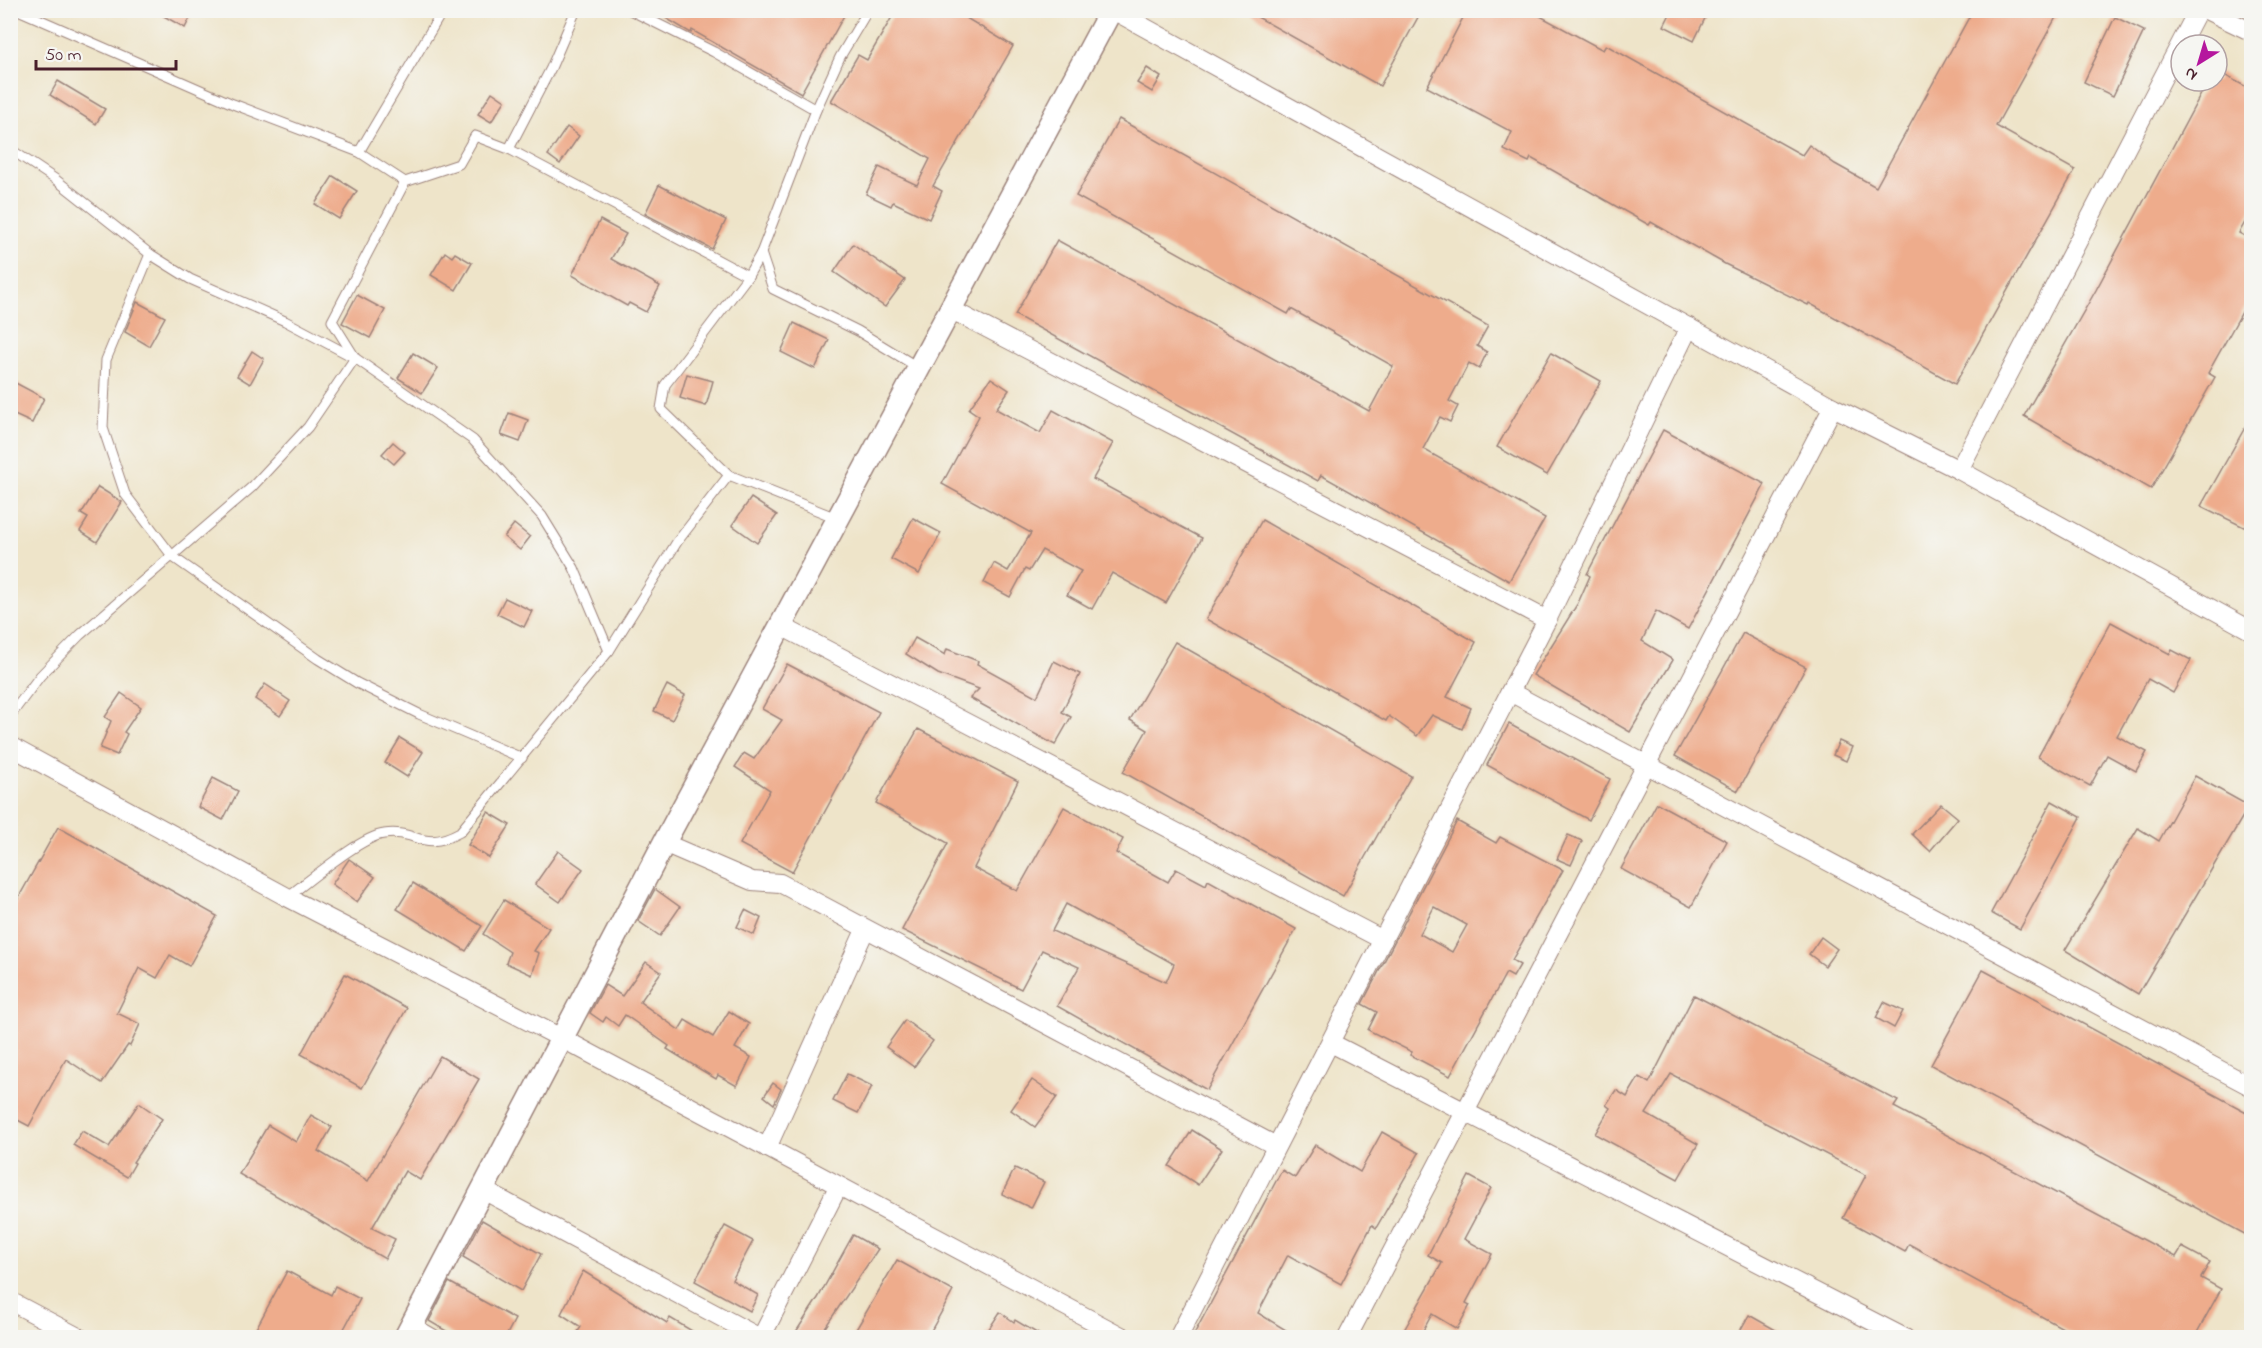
<svg xmlns="http://www.w3.org/2000/svg" width="2262" height="1348" viewBox="0 0 2262 1348" font-family="'Indie Flower',sans-serif">
<style>
.building{fill:#eeac8c;fill-rule:evenodd}
.lines{fill:none;stroke-linecap:round;stroke-linejoin:round}
.service-casing{stroke:#9c827a;stroke-width:11}
.minor-casing{stroke:#9c827a;stroke-width:20}
.tertiary-casing{stroke:#9c827a;stroke-width:25}
.service{stroke:#fff;stroke-width:9}
.minor{stroke:#fff;stroke-width:18}
.tertiary{stroke:#fff;stroke-width:22}
</style>
<rect width="100%" height="100%" fill="#f6f6f2"/>
<filter id="ink" filterUnits="userSpaceOnUse"><feTurbulence type="fractalNoise" baseFrequency=".0167" numOctaves="2"/><feDisplacementMap in="SourceGraphic" scale="12" xChannelSelector="R" yChannelSelector="G"/><feConvolveMatrix kernelMatrix="1 2 1 2 8 2 1 2 1" color-interpolation-filters="sRGB"/></filter>
<filter id="wash" filterUnits="userSpaceOnUse"><feTurbulence type="fractalNoise" baseFrequency=".008" numOctaves="4" result="noise"/><feDisplacementMap in="SourceGraphic" scale="24" xChannelSelector="R" yChannelSelector="G"/><feGaussianBlur stdDeviation="1.35" result="paint"/><feColorMatrix in="noise" values="0 0 0 0 0 0 0 0 0 0 0 0 0 0 0 0 0 1.4 0 .05"/><feComposite in="paint" operator="in"/></filter>
<g filter="url(#wash)">
<rect width="100%" height="100%" fill="#eee4c9"/>
<g id="blocks">
<g class="building">
<path d="M153 10H194L185 28Z"/>
<path d="M652 10H847L801 93 692 30 691 33Z"/>
<path d="M896 10H953L1013 46 933 186 942 191 929 219 893 202 891 206 866 194 879 167 917 185 930 159 831 101 858 55 867 60Z"/>
<path d="M1245 10H1422L1380 86Z"/>
<path d="M1467 10H1529L1603 50 1606 45 1802 155 1809 145 1835 164 1876 187 1973 10H2060L1996 126 2075 170 1955 384 1809 303 1808 305 1725 264 1651 222 1649 225 1531 158 1529 162 1504 150 1512 132 1427 87Z"/>
<path d="M1672 10H1709L1694 41 1664 26Z"/>
<path d="M2115 17 2144 31 2113 96 2084 82Z"/>
<path d="M1147 68 1161 77 1152 92 1137 83Z"/>
<path d="M2217 71 2252 90V210L2239 233 2252 240V308L2246 305 2208 373 2215 377 2151 489 2024 416 2096 290 2208 81H2217Z"/>
<path d="M58 81 105 109 96 124 50 95Z"/>
<path d="M492 92 505 101 491 122 478 114Z"/>
<path d="M1119 119 1488 326 1477 346 1487 352 1479 369 1469 363 1449 401 1458 406 1450 422 1440 417 1423 449 1545 518 1509 581 1321 475 1318 481 1015 315 1057 240 1369 411 1393 366 1291 309 1288 314 1076 196Z"/>
<path d="M567 127 579 136 560 164 548 155Z"/>
<path d="M333 176 357 191 339 219 315 204Z"/>
<path d="M659 185 726 220 712 249 645 214Z"/>
<path d="M600 220 626 234 611 259 660 286 646 312 629 303 627 306 572 275Z"/>
<path d="M853 244 905 280 885 307 834 272Z"/>
<path d="M445 252 452 257 455 253 472 263 456 290 431 275Z"/>
<path d="M357 295 385 310 370 338 342 323Z"/>
<path d="M137 302 165 317 149 346 125 332Z"/>
<path d="M794 323 829 340 815 369 781 352Z"/>
<path d="M252 351 264 359 250 384 237 376Z"/>
<path d="M413 353 438 368 422 393 398 378Z"/>
<path d="M1551 353 1601 381 1547 475 1497 447Z"/>
<path d="M687 374 713 381 706 406 680 398Z"/>
<path d="M991 378 1009 390 996 409 1040 433 1053 410 1113 443 1093 479 1202 538 1166 603 1112 573 1092 609 1067 595 1081 571 1042 550 1029 571 1025 569 1010 597 984 583 994 563 1008 571 1031 533 942 484 979 416 969 409Z"/>
<path d="M10 380 44 398 32 423 10 413Z"/>
<path d="M509 413 528 420 520 442 501 435Z"/>
<path d="M2252 415V531L2201 506Z"/>
<path d="M1663 430 1765 484 1688 629 1656 611 1642 641 1673 660 1630 732 1533 675 1578 603 1590 576 1587 574Z"/>
<path d="M393 442 405 452 394 464 382 454Z"/>
<path d="M98 487 122 502 97 542 80 531 88 518 81 514Z"/>
<path d="M751 498 777 515 757 543 732 525Z"/>
<path d="M913 518 941 533 919 574 891 559Z"/>
<path d="M1262 520 1476 642 1447 697 1471 708 1462 729 1432 715 1417 736 1389 716 1386 721 1206 619Z"/>
<path d="M514 524 530 537 520 550 504 537Z"/>
<path d="M505 598 532 611 524 627 497 614Z"/>
<path d="M2111 622 2170 654 2172 650 2191 660 2173 693 2148 679 2117 736 2147 752 2136 771 2107 755 2090 786 2038 757Z"/>
<path d="M1743 633 1806 667 1738 791 1675 756Z"/>
<path d="M915 638 945 655 947 649 978 661 977 664 1037 697 1054 661 1080 674 1062 712 1071 717 1055 745 970 698 979 689 938 674 906 654Z"/>
<path d="M1175 642 1411 776 1343 896 1123 772 1147 730 1130 720Z"/>
<path d="M787 664 879 712 792 872 740 844 770 790 735 767 744 753 754 759 782 720 762 709Z"/>
<path d="M265 684 290 701 280 716 255 699Z"/>
<path d="M667 685 685 695 672 720 654 711Z"/>
<path d="M121 693 141 707 124 732 127 734 117 755 100 748 111 721 105 717Z"/>
<path d="M1509 724 1610 779 1589 820 1487 765Z"/>
<path d="M918 729 1018 781 974 868 1017 891 1064 807 1123 839 1116 853 1168 882 1176 869 1206 885 1208 880 1296 929 1207 1090 1057 1006 1079 967 1042 950 1021 989 902 930 948 843 876 803ZM1066 904 1174 964 1166 982 1052 931Z"/>
<path d="M400 738 423 752 407 777 385 763Z"/>
<path d="M1839 741 1852 747 1846 761 1833 755Z"/>
<path d="M2195 776 2249 806 2138 994 2065 950 2138 828 2159 841Z"/>
<path d="M213 778 238 791 223 820 198 807Z"/>
<path d="M2052 801 2081 817 2020 929 1991 913Z"/>
<path d="M1657 803 1727 841 1691 907 1621 869Z"/>
<path d="M1941 804 1958 818 1930 851 1912 834Z"/>
<path d="M488 812 510 825 489 858 468 845Z"/>
<path d="M1457 821 1496 843 1500 837 1563 870 1512 960 1520 965 1513 977 1506 973 1450 1076 1410 1055 1412 1052 1368 1030 1377 1012 1362 1004ZM1434 907 1467 925 1452 952 1420 934Z"/>
<path d="M58 827 217 916 189 966 170 955 157 978 139 968 117 1013 140 1024 130 1046 128 1045 102 1083 66 1059 29 1126 10 1116V913Z"/>
<path d="M1568 835 1582 841 1571 865 1557 859Z"/>
<path d="M558 851 583 869 560 902 535 884Z"/>
<path d="M349 859 375 877 357 902 332 884Z"/>
<path d="M413 883 482 926 466 951 397 909Z"/>
<path d="M655 889 680 907 660 936 638 921Z"/>
<path d="M504 900 549 928 534 951 539 953 532 975 506 963 510 952 483 934Z"/>
<path d="M745 910 761 918 754 935 737 927Z"/>
<path d="M1821 937 1837 949 1825 966 1809 954Z"/>
<path d="M646 962 661 972 640 1002 679 1030 685 1020 713 1037 729 1011 749 1024 735 1048 751 1057 737 1086 718 1075 716 1079 667 1049 669 1046 625 1015 618 1026 606 1017 603 1022 590 1013 605 985 622 996Z"/>
<path d="M1983 970 2252 1115V1238L1931 1065Z"/>
<path d="M345 974 407 1008 362 1088 301 1054Z"/>
<path d="M1694 995 1898 1101 1894 1107 2176 1257 2182 1247 2210 1262 2201 1278 2221 1289 2194 1338H2081L1909 1244 1905 1252 1843 1218 1866 1175 1671 1074 1646 1114 1698 1144 1678 1179 1595 1134 1610 1108 1606 1105 1616 1090 1627 1097 1639 1077 1649 1083Z"/>
<path d="M1884 1002 1903 1011 1894 1028 1876 1018Z"/>
<path d="M905 1020 933 1041 914 1067 886 1047Z"/>
<path d="M440 1056 479 1079 420 1180 405 1171 372 1228 395 1239 385 1259 239 1174 268 1125 296 1142 311 1115 332 1127 318 1151 368 1181Z"/>
<path d="M847 1074 872 1086 858 1113 833 1101Z"/>
<path d="M1032 1080 1057 1097 1035 1127 1011 1110Z"/>
<path d="M773 1083 781 1089 774 1104 764 1096Z"/>
<path d="M139 1103 162 1119 133 1162 135 1163 127 1177 73 1145 82 1131 109 1147Z"/>
<path d="M1192 1130 1222 1149 1198 1185 1169 1166Z"/>
<path d="M1382 1132 1419 1153 1376 1228 1372 1225 1341 1284 1288 1255 1258 1313 1299 1338H1192L1282 1170 1295 1178 1315 1145 1360 1172Z"/>
<path d="M1015 1168 1044 1182 1031 1208 1002 1194Z"/>
<path d="M1469 1176 1491 1188 1464 1239 1492 1254 1466 1303 1470 1305 1457 1329 1432 1314 1419 1338H1412L1403 1332 1442 1263 1428 1255Z"/>
<path d="M482 1220 541 1254 521 1291 463 1257Z"/>
<path d="M725 1226 753 1241 732 1280 758 1295 750 1311 695 1281Z"/>
<path d="M853 1235 878 1249 818 1338H792L818 1298Z"/>
<path d="M897 1260 953 1291 927 1338H851Z"/>
<path d="M287 1271 331 1295 335 1286 360 1299 339 1338H251Z"/>
<path d="M583 1271 667 1323 670 1318 704 1338H574L581 1327 561 1314Z"/>
<path d="M449 1282 515 1319 505 1338H458L429 1321Z"/>
<path d="M1000 1312 1014 1322 1015 1320 1045 1338H983Z"/>
<path d="M1749 1315 1790 1338H1736Z"/>
</g>
</g>
</g>
<g filter="url(#ink)">
<use href="#blocks" fill-opacity="0" stroke="#9c827a" stroke-width="1.5"/>
<g class="lines">
<g class="service-casing">
<g id="service">
<path d="M18 10 233 104 359 152 405 182"/>
<path d="M630 10 714 52 816 110"/>
<path d="M10 149 55 179 150 254 190 279 285 321 355 358 473 440 542 516 574 568 609 651"/>
<path d="M509 149 551 68 576 10"/>
<path d="M359 152 443 10"/>
<path d="M761 253 773 289 858 331 919 368"/>
<path d="M150 254 106 360 103 428 125 494 173 557 318 659 357 683 419 714 522 758"/>
<path d="M354 356 332 321 405 182 459 164 475 136 509 149 748 276"/>
<path d="M839 519 729 475 661 409 665 385 748 276 761 253 816 110 840 57 868 10"/>
<path d="M10 716 40 676 80 635 252 487 308 427 355 358"/>
<path d="M287 897C308 882 360 837 384 834 417 829 421 853 460 832L609 651 677 542 729 475"/>
</g>
</g>
<g class="minor-casing">
<g id="minor">
<path d="M1113 10 1833 407 1959 470 2252 631"/>
<path d="M2206 10 2252 32"/>
<path d="M950 309 1547 620"/>
<path d="M1959 470 2198 10"/>
<path d="M781 626 1383 940"/>
<path d="M1510 692 2252 1087"/>
<path d="M10 746 287 897 563 1039 1125 1338"/>
<path d="M664 843 752 881 780 883 1276 1146"/>
<path d="M1331 1043 1905 1338"/>
<path d="M767 1148 865 930"/>
<path d="M483 1190 760 1338"/>
<path d="M10 1301 80 1338"/>
<path d="M411 1326 432 1338"/>
<path d="M761 1338 838 1187"/>
<path d="M1178 1338 1547 620 1689 327"/>
<path d="M1347 1338 1833 407"/>
</g>
</g>
<g class="tertiary-casing">
<path id="tertiary" d="M405 1338 664 843 1111 10"/>
</g>
<use href="#service" class="service"/>
<use href="#minor" class="minor"/>
<use href="#tertiary" class="tertiary"/>
</g>
</g>
<rect width="2262" height="1348" fill="none" stroke="#f6f6f2" stroke-width="36"/>
<g transform="translate(2199 63) rotate(217)"><circle r="28" fill="#f6f6f2" stroke="#b1a0a2" stroke-width="1.5"/>
<path d="M0-4.5L10 22L0 15L-10 22Z" fill="#b5179e"/>
<text y="-9" font-size="16" font-weight="bold" text-anchor="middle" fill="#4a1f2b">N</text>
</g>
<path d="M36 60v9h140v-9" fill="none" stroke="#4a1f2b" stroke-width="3"/>
<text x="45" y="60" font-size="18" fill="#4a1f2b" stroke="#f6f6f2" stroke-width="4.5" paint-order="stroke">50 m</text>
</svg>
